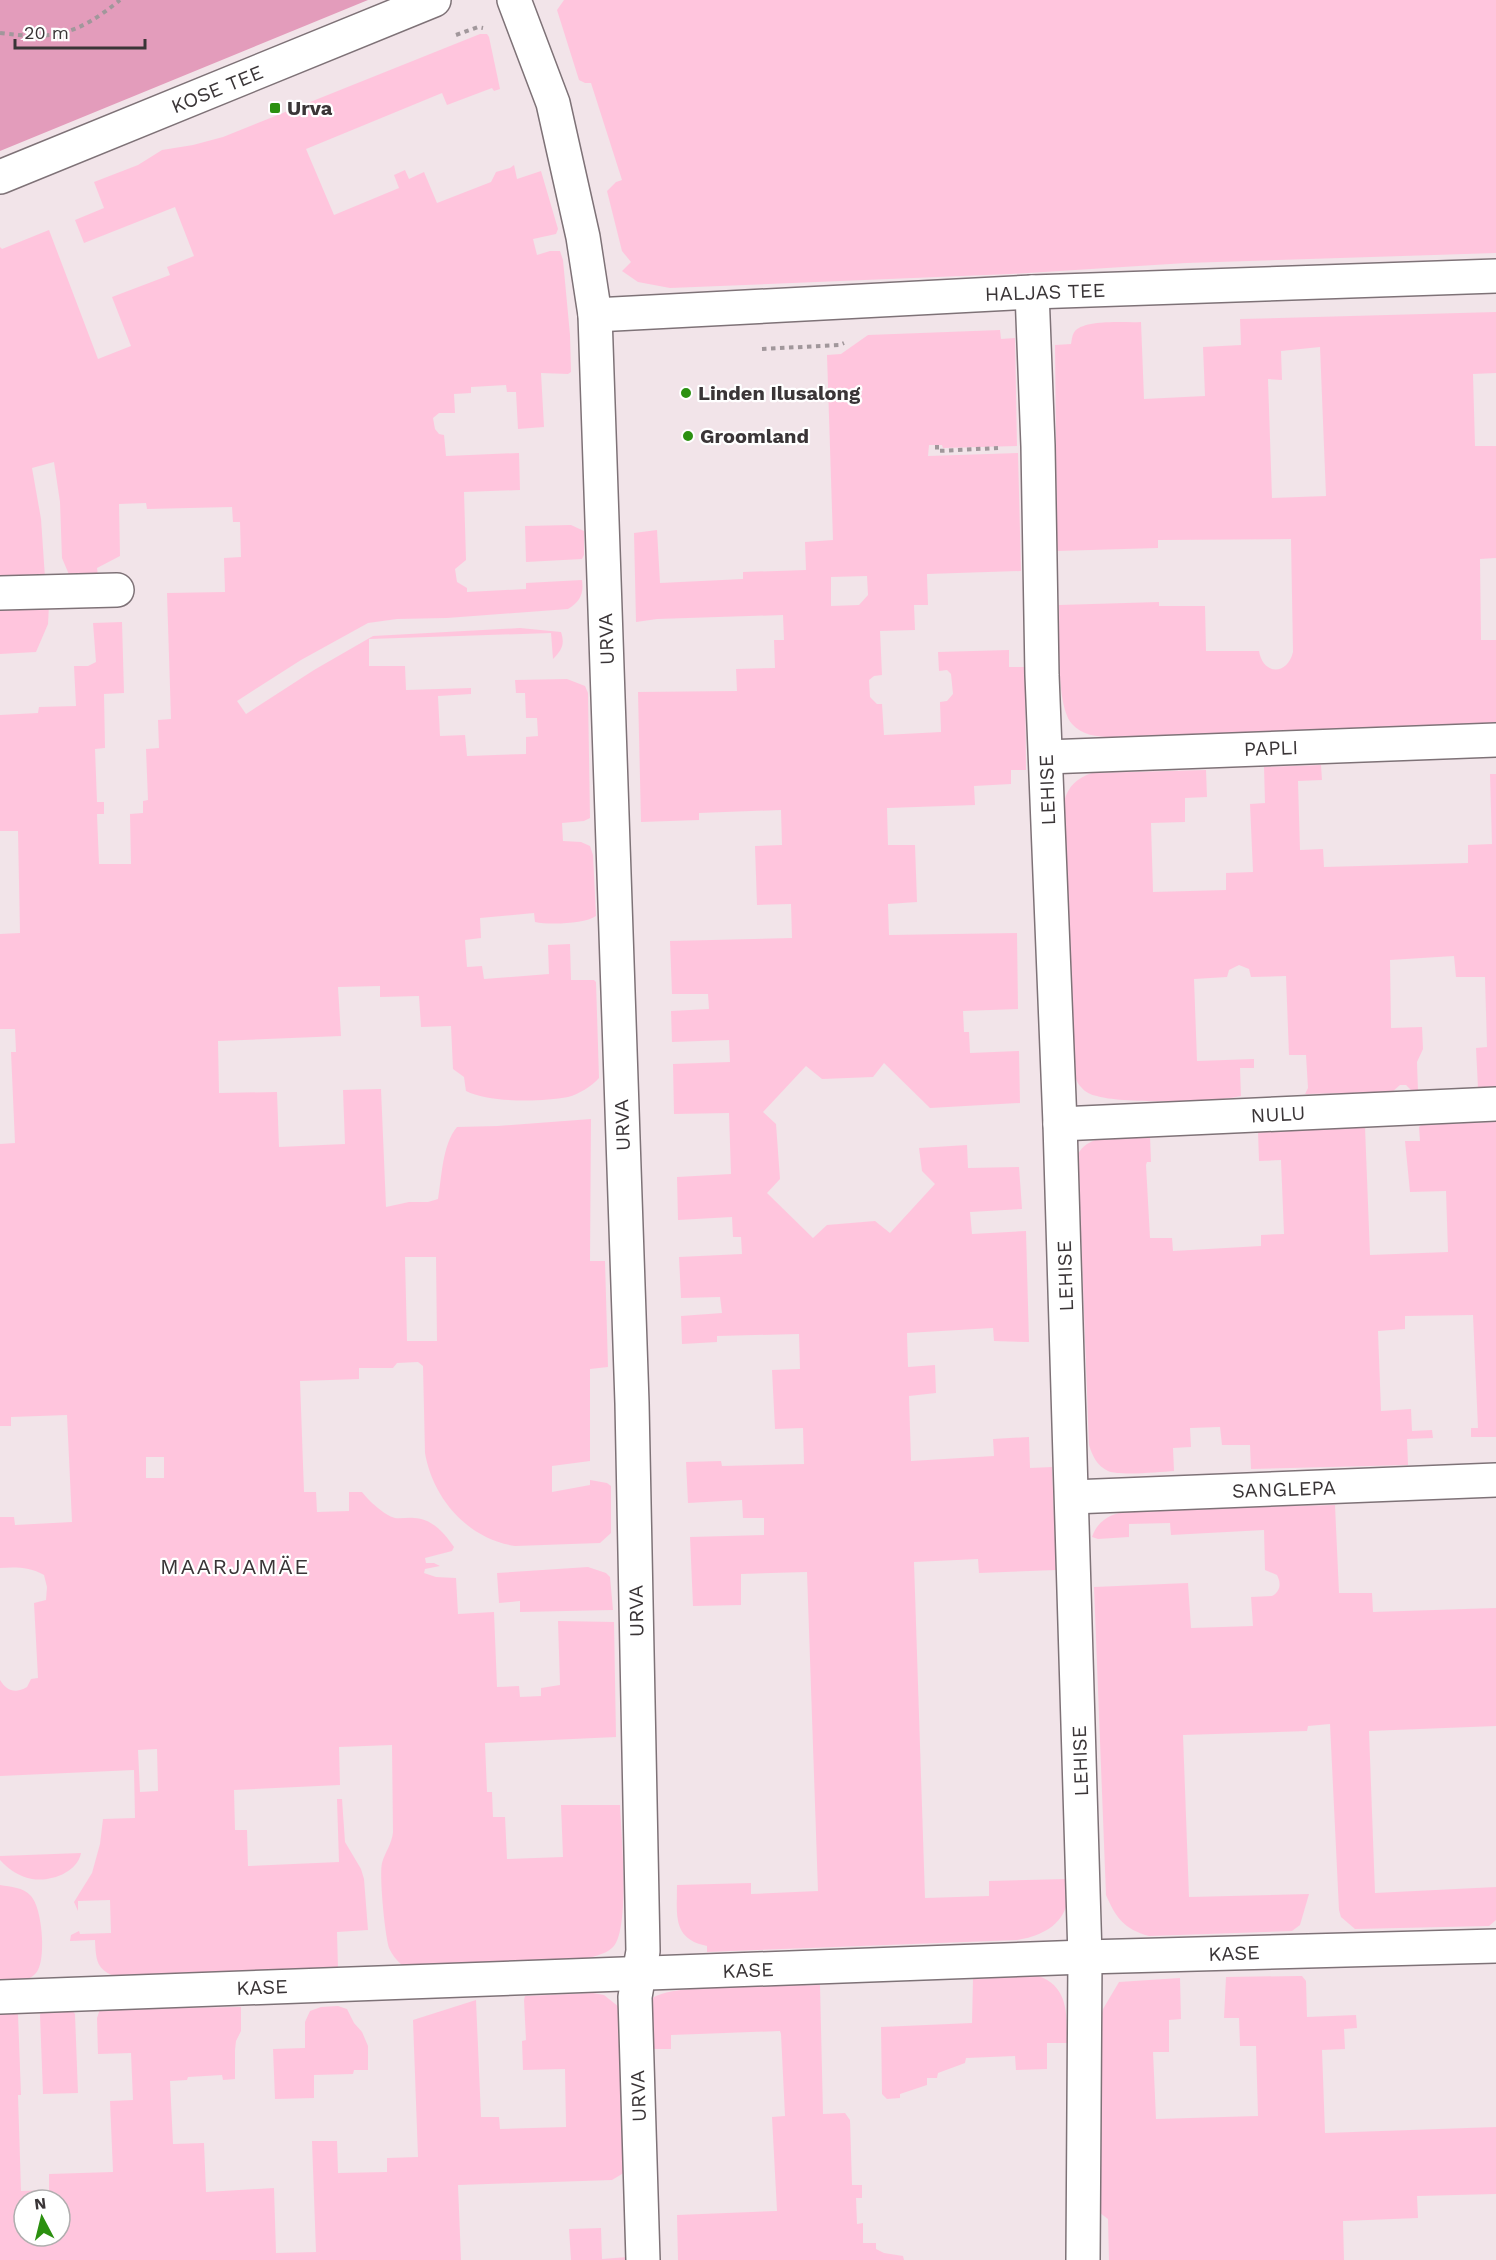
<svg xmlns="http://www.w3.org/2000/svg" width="1496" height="2260" viewBox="0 0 1496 2260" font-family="'Work Sans',sans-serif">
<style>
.green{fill:#ffc5dd;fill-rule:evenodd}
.forest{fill:#e39cbb}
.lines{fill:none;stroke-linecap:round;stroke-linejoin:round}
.street-casing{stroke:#7e7277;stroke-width:36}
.secondary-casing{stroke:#7e7277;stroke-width:36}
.path{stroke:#a1979b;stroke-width:4;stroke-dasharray:4.5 4.5;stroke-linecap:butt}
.street{stroke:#fff;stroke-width:33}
.secondary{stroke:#fff;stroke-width:33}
.poi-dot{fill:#2b9010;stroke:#fff;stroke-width:2}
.labels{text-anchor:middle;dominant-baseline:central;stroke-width:4.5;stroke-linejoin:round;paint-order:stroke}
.street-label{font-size:20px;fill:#3a3537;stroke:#fff}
.poi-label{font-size:20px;font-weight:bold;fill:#3a3537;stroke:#fff;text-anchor:start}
.quarter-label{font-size:22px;letter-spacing:1.5px;fill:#3a3537;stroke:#fff}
</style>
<rect width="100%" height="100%" fill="#f2e4e9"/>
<g class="green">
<path d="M564 0H1496V253L1186 263 1010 274 670 288 638 282 622 271 631 262 622 251 607 191 616 182 622 180 591 83H585L579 80 557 10Z"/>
<path d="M480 34H487L489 37 500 89 494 91 492 88 447 105 442 93 306 149 334 215 399 188 394 175 405 170 409 179 424 172 437 203 491 182 496 172 510 168 514 165 517 179 541 171 558 229 556 234 533 239 537 255 550 251H560L563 260 570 335 571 372 568 374 541 373 544 427 518 429 516 392H507L506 385 471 387V393L454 394 455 413H439L433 418 435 429 439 434 444 435 446 456 519 453 520 490 464 492 466 560 455 569 457 582 467 588V592L526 589V583L582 580C584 594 580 602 568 609L447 618 397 619 368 623 301 660 237 701 246 714 314 670 373 636 520 628 561 632C565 644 562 650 553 659L551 633 369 639V666H405L406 690 471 688V694L438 696 440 736 465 735 467 756 526 754V737L538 736 537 718H526L525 693H516L515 680 567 679 585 686 588 693 590 818 584 821 562 823 563 841 581 842 590 846 593 855 596 916C585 924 549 925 535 922L534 913 480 918 481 938 465 940 467 967 482 966 484 979 549 974 548 945 570 944 571 980H594L596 982 599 1078C592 1086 579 1094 568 1097 541 1102 490 1103 466 1091L464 1077 453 1069 451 1026 421 1027 419 996 380 997V986L338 987 341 1036 218 1041 219 1093 277 1092 279 1147 345 1144 343 1090 381 1089 386 1207 409 1202H428L438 1199C442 1177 442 1145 457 1127L498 1126 591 1119 590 1261H605L608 1367 590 1369V1461L552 1466V1492L590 1485V1480L607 1483 611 1486V1533L600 1543 515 1546C468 1539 433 1499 425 1453L423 1366 418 1362 397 1363 393 1368H359V1379L300 1381 304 1492H316L317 1512 349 1511V1492H362C369 1501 384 1515 395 1518 401 1519 408 1517 414 1518 433 1519 444 1533 454 1547L452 1551 425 1558 426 1563H434L440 1566 425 1569 424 1573 436 1577 456 1578 458 1614 494 1612 497 1687 519 1686 520 1697 541 1696V1688L560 1685 558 1621 614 1622 616 1737 485 1743 487 1792H492L493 1817H505L507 1859 563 1857 561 1805H620C621 1831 631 1933 612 1948 604 1955 591 1957 581 1960L403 1966C397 1961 392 1955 389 1948 385 1935 379 1876 382 1863 385 1852 392 1844 393 1832L392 1745 339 1747 340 1785 234 1790 235 1830H247L248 1866 339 1862 337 1799H342L345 1842 361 1869 364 1879 368 1930 337 1932 338 1969 117 1977C96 1970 96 1960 95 1940L70 1941 71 1935 79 1931 80 1934 111 1933 110 1900 78 1901V1911L74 1902 92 1873 100 1844 103 1819 135 1818 134 1770 0 1776V1680C7 1691 15 1694 27 1687L31 1679 38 1678 34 1603 46 1600 47 1587 44 1575C30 1567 16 1567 0 1568V1517H14L15 1525 72 1522 67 1415 11 1417V1426H0V1144L15 1143 11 1052H16L15 1029H0V934L20 933 18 831H0V715L38 713 39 707 76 706 74 666H88L96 662 93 623 122 622 124 693 104 694 105 748 95 749 97 802H104V814H97L99 864H131L130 814 143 813V801L148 800 146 749 159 748 158 720 171 719 167 593 225 592 224 558 241 557 240 522H233L232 507 147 509 146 503 119 504 120 556 97 568 98 576 70 577 62 558 60 502 54 462 32 468 41 519 45 578 0 581V247L2 249 49 230 98 359 131 346 112 297 170 275 167 267 194 256 175 207 84 243 75 220 104 208 94 182 138 165 162 150 193 145 223 137ZM405 1257H436L437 1341H407ZM146 1457H164V1478H146ZM157 1749 158 1791 140 1792 138 1750Z"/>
<path d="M1496 312V373L1473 374 1475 446H1496V558L1480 559 1481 640H1496V725L1226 736 1111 737C1097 737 1082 735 1072 724 1055 705 1060 632 1059 605L1159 602V606H1205L1206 651H1259C1263 675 1287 676 1293 652L1291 539 1158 540V548L1057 551 1055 345 1071 344C1072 339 1072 335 1075 331 1087 319 1125 323 1141 322L1144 399 1205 396 1203 347 1241 345 1240 319ZM1320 347 1326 496 1272 498 1268 379 1282 380 1281 351Z"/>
<path d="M1000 330 1001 339 1015 338 1017 446 943 448 942 445H929L928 456 1018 453 1021 571 927 574 928 605H914L915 630 880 631 882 675 874 676 869 680 870 697 877 704H882L884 735 941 732 940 702 947 701 953 694 951 674 947 670 939 671 938 652 1009 650V667H1025L1026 770H1011V784L974 786 975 805 887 808 888 845H915L917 902 888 904 889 935 1017 933 1018 1009 963 1011 964 1032H969L970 1053 1019 1051 1020 1103 930 1108 884 1063 873 1077 822 1079 806 1066 763 1112 776 1124 780 1179 767 1193 813 1238 827 1225 875 1221 890 1233 935 1184 922 1171 919 1148 967 1145 968 1168 1019 1167 1022 1209 970 1212 972 1234 1026 1231 1029 1342 994 1341 993 1328 907 1333 908 1367 935 1365 936 1393 909 1396 911 1461 994 1456 993 1439 1029 1437 1030 1468 1052 1467 1056 1570 979 1573 978 1559 914 1562 925 1898 989 1896V1881L1067 1879C1067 1888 1069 1899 1066 1907 1059 1928 1037 1937 1017 1940L707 1952V1946C672 1939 677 1915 677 1885L751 1883V1894L818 1891 807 1572 741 1574V1605L693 1606 690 1537 764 1535V1518H743L742 1500 688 1503 686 1462 721 1461 722 1466 804 1464 803 1428 775 1429 772 1370 800 1369 799 1334 717 1336V1342L682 1344 681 1316 722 1313 720 1297 681 1298 679 1257 742 1254 741 1237H733L732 1217 678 1220 677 1177 731 1174 729 1113 674 1114 673 1064 730 1062 729 1040 672 1042 671 1011 709 1009 708 994H672L670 941 792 938 791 904 757 905 755 846 782 845 781 810 699 813V820L641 822 638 692 737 691 736 669 775 668 774 640H784L783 615 657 619 636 622 634 533 657 530 660 583 743 579V572L806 570 805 542 833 540 827 355 841 354 868 335ZM867 576 868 595 859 605 831 606V577Z"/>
<path d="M571 525 584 531V555L582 559 526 562 525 526Z"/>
<path d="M0 605H49L48 624 36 652 0 654Z"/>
<path d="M1321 765 1322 780 1298 781 1300 850 1323 849 1324 867 1468 863V845L1492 844 1490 774H1496V1088H1478L1476 1048 1487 1047 1485 977H1456L1454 956 1390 960 1391 1028 1422 1027 1423 1049 1417 1062 1418 1091H1412L1406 1085H1400L1392 1092 1305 1094 1308 1088 1306 1055H1289L1286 976 1251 977 1249 969 1239 965 1229 970 1227 977 1194 979 1197 1061 1254 1059V1068H1240L1241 1096C1217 1102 1121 1104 1097 1096 1091 1095 1085 1092 1081 1087 1072 1078 1074 1059 1073 1047L1064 802C1068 786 1077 778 1092 773L1206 770 1207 797 1185 798V822L1151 823 1153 892 1226 890V873L1253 872 1250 804 1265 803 1264 767Z"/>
<path d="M1496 1122V1437H1471V1428H1478L1473 1315 1405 1316V1329L1378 1331 1381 1411 1411 1409 1412 1431 1432 1430 1433 1438 1407 1439 1408 1465 1251 1469 1250 1445H1222L1220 1427 1190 1428 1191 1447 1173 1448 1174 1471C1159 1472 1120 1476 1108 1471 1097 1466 1092 1455 1089 1445L1078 1154C1091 1131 1126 1137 1150 1136L1151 1162H1147L1146 1165 1150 1238H1172L1173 1251 1261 1246V1235L1284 1234 1281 1160 1259 1161 1258 1131 1365 1127 1370 1255 1448 1252 1446 1191 1410 1192 1405 1141H1420L1419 1127 1421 1125Z"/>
<path d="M1335 1505 1339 1593H1372L1373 1612 1496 1608V1726L1369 1731 1375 1893 1496 1887V1920L1489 1926 1355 1929 1341 1917 1339 1910 1330 1724 1308 1726 1307 1731 1183 1735 1189 1897 1309 1894 1300 1925 1292 1931 1149 1936C1124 1929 1116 1918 1106 1895L1094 1587 1188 1583 1191 1628 1253 1626 1251 1597 1272 1596C1281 1591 1281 1583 1277 1575L1265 1570 1264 1530 1171 1535 1170 1523 1129 1524V1537L1098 1539 1092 1537C1098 1519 1112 1514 1130 1510Z"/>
<path d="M588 1567 606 1573 610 1577 613 1610 520 1612V1601L499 1603 497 1573Z"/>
<path d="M81 1853C77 1873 50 1882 32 1879 20 1877 8 1869 0 1860V1856Z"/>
<path d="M0 1885C11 1887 23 1887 31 1896 42 1908 46 1955 38 1970 36 1974 32 1977 28 1979L0 1981Z"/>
<path d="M1038 1976C1069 1986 1067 2016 1067 2043H1047V2069L1016 2070 1015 2056 966 2058 965 2063 938 2073 937 2078H927V2085L900 2094V2098L887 2099 882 2094 881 2027 972 2023 973 1979Z"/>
<path d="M1298 1976H1302L1306 1981 1307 2017 1356 2015 1357 2028 1344 2029 1345 2049 1322 2050 1325 2133 1496 2127V2194L1417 2196 1418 2218 1343 2221 1344 2260H1109L1108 2219 1100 2213 1099 2026 1103 2009 1119 1982 1180 1978 1181 2019 1169 2020V2052H1153L1156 2119 1258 2116 1256 2046H1240L1239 2018H1224L1226 1977Z"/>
<path d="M820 1985 823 2114 845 2113 850 2120 852 2185H862V2198H856L857 2224 863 2223V2243H876V2249L884 2253 903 2256 904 2260H678L677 2215 777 2211 772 2117 785 2116 781 2034 780 2031 671 2035V2049H649C649 2038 645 2008 652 1999 665 1983 794 1986 820 1985Z"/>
<path d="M593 1993 604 1995 619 2007 627 2171 612 2180 458 2185 461 2260H0V2010L16 2011 18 2015 21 2095H18L21 2191 49 2190V2174L113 2172 110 2101 133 2100 131 2053 98 2054 97 2018 100 2009 241 2007V2031L236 2041 235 2050V2079L223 2080 222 2075 188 2077 187 2080 170 2081 173 2144 204 2143 206 2192 274 2188 276 2253 316 2252 312 2141H337L338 2173 387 2172V2158L418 2157 413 2020 476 2000 481 2117H499L500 2129 566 2127 565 2069 523 2070 522 2041 526 2040 524 2000 525 1996ZM24 2200H60V2236H24Z"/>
<path d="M338 2006 347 2009 354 2023 362 2032 368 2046V2070H354L353 2074 314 2075V2098L275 2099 273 2049 305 2048V2022L310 2011 321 2007Z"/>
<path d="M71 2009 75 2014 78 2093 43 2094 40 2015 41 2012 45 2011Z"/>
<path d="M601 2228 602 2259 628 2257 631 2260H571L569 2229Z"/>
</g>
<path class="forest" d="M0 0H368L0 151Z"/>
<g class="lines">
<g class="street-casing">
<g id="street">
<path d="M514 0 553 103 583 237 595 315 632 1403 643 1951 635 1997 643 2260"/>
<path d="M1032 292 1038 446 1042 675 1060 1124 1085 1957 1083 2260"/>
<path d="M595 315 1032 292 1496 276"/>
<path d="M0 593 117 590"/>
<path d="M1046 757 1496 740"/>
<path d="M1060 1124 1496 1104"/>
<path d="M1072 1497 1496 1480"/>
<path d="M0 1997 1085 1957 1496 1946"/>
</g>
</g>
<g class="secondary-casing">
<path id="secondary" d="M0 177 434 0"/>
</g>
<g class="path">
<path d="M0 33C55 40 77 35 120 0"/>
<path d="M456 35 478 27 483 28"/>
<path d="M762 349 839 345 844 343"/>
<path d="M937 445V451L998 448"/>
</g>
<use href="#street" class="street"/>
<use href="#secondary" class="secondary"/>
</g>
<g class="poi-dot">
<rect x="269" y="102" width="12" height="12" rx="3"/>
<circle cx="686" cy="393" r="6"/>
<circle cx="688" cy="436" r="6"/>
</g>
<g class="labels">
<g class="street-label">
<text transform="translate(217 89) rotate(-22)">KOSE TEE</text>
<text transform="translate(1045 292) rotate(-2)">HALJAS TEE</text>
<text transform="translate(606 639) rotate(-92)">URVA</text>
<text transform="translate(1271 748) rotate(-2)">PAPLI</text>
<text transform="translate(1047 790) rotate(-92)">LEHISE</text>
<text transform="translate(1278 1114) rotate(-3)">NULU</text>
<text transform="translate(622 1125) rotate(-92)">URVA</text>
<text transform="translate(1065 1276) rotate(-92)">LEHISE</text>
<text transform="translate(1284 1489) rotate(-2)">SANGLEPA</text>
<text transform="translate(636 1611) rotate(-91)">URVA</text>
<text transform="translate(1080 1761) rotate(-92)">LEHISE</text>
<text transform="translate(1234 1953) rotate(-2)">KASE</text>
<text transform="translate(748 1970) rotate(-2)">KASE</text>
<text transform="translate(262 1987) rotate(-2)">KASE</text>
<text transform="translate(638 2096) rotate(-92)">URVA</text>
</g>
<g class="poi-label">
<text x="287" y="108">Urva</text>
<text x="698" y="393">Linden Ilusalong</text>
<text x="700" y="436">Groomland</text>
</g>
<g class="quarter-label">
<text x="235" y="1566">MAARJAMÄE</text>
</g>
</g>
<g transform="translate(42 2218) rotate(353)"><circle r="28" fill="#ffffff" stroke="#b0aeaf" stroke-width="1.5"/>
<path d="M0-4.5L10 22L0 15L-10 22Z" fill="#2b9010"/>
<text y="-9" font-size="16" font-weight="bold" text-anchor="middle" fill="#3a3537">N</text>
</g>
<path d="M15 39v9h130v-9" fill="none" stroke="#3a3537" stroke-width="3"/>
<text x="24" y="39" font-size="18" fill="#3a3537" stroke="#ffffff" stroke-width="4.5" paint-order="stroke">20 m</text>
</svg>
